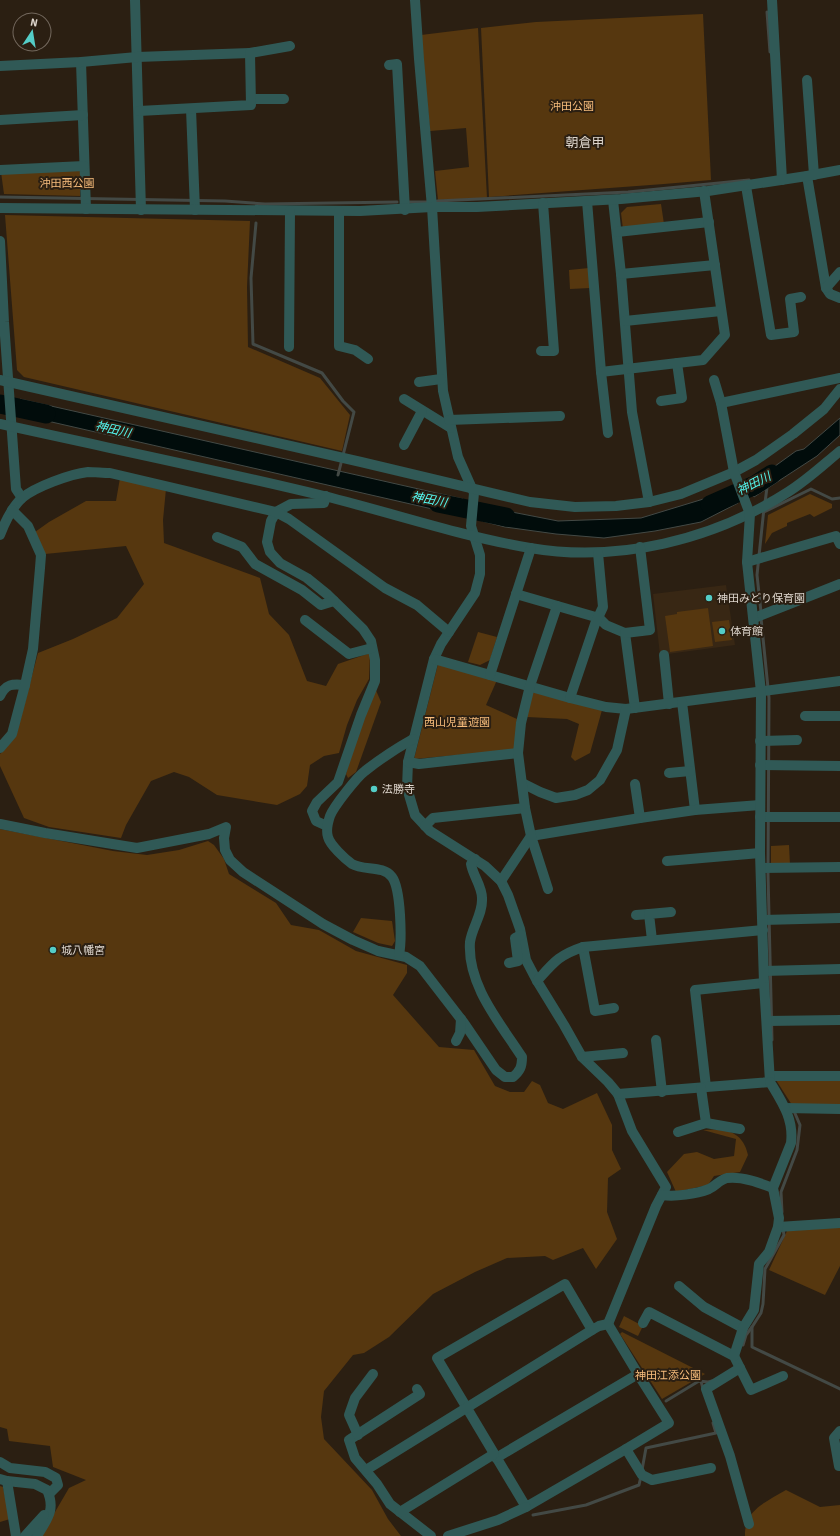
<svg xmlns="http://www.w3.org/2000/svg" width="840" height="1536" viewBox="0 0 840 1536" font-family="'Source Sans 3','Noto Sans JP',sans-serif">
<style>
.built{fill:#382714}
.green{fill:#56370f}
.water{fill:#010c0b;stroke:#434945}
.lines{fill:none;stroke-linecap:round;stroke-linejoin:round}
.stream{stroke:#434945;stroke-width:3}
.river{stroke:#010c0b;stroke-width:19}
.street{stroke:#305956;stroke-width:10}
.poi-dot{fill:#54cdc7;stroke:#2b1f12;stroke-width:1.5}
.labels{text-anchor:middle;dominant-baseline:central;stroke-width:4;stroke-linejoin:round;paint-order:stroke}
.park-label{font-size:11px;fill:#f8bd7c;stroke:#2b1f12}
.poi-label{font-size:11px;fill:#ded6cd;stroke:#2b1f12;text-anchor:start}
.water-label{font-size:12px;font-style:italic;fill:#53f6ee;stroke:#2b1f12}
.quarter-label{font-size:13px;fill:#ded6cd;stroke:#2b1f12}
</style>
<rect width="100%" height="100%" fill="#2b1f12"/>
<path class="built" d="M726 585 735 645 660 655 653 594Z"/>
<g class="green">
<path d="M703 14 711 180 664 184 489 197 481 28 536 22Z"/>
<path d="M478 28 487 198 438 200 435 171 469 167 466 128 430 131 421 35Z"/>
<path d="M80 168V196L4 194 1 172Z"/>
<path d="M661 204 664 224 623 229 621 213 627 207Z"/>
<path d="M5 215 250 221 247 287 248 347 320 378 350 415 342 451 24 377 17 370Z"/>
<path d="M589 268 590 288 570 289 569 270Z"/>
<path d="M120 478 166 489 163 520 164 543 260 578 269 614 289 635 307 681 326 686 338 664 370 653 369 679 357 700 347 725 339 753 324 756 310 765 307 786 300 794 277 805 217 795 189 777 174 772 151 781 126 825 121 838 49 827 24 818 0 766V754L16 736 38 653 73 639 117 618 144 584 126 546 45 554 35 532 49 522 86 501H116Z"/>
<path d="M810 494 832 504V508L814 517 810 514 787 523V526L772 533 765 544 768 515Z"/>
<path d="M708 608 713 646 670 652 665 616 677 614V612Z"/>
<path d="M729 620 732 640 715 642 712 622Z"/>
<path d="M478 632 497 637 490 660 480 665 468 662Z"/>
<path d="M438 664 497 680 486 705 517 719 514 750 414 759Z"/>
<path d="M375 688 381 702 356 772 348 778 346 774 350 758Z"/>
<path d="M533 691 602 710 590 753 575 761 571 757 579 724 567 719 527 717Z"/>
<path d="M0 829 113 851 147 855 179 850 208 841 214 845 224 859 229 874 276 903 291 925 319 930 356 951 407 965V973L393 995 439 1047 474 1050 495 1086 510 1092H524L532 1081 540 1085 548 1103 563 1109 597 1093 612 1125V1150L621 1169 608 1178 607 1212 617 1239 596 1269 583 1248 553 1260 545 1256 507 1258 475 1272 433 1294 389 1337 364 1353 353 1355 324 1391 321 1417 324 1439 372 1490 388 1519 401 1536H41L69 1488 86 1480 53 1467 50 1446 9 1441 7 1429 0 1427Z"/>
<path d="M789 845 790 865 771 863V846Z"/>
<path d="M361 918 392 921 395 941 392 946 378 943 353 932Z"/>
<path d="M776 1080H840V1106L792 1105Z"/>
<path d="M703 1130C725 1128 743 1131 748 1155L740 1172 714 1176 708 1185 676 1192 667 1172 684 1154 697 1152 714 1159 734 1156 736 1139Z"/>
<path d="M840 1227V1266L825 1295 769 1270 787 1231Z"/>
<path d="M624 1316 643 1326 638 1336 619 1327Z"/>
<path d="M622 1332 705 1374 662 1399 620 1334Z"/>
<path d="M0 1486 3 1487 10 1519 0 1522Z"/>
<path d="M786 1490 820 1507 840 1505V1536H745C744 1510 766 1502 786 1490Z"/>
</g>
<g class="water">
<path d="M20 399 463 499V516L21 415Z"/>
<path d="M840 418V435L817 456 754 497 747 481 771 469 796 451 804 449Z"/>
<path d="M733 490 738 503 701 522 655 531 604 538 556 534 505 527 482 521 481 506 558 521 641 518Z"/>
</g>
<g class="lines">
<g class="stream">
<path d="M767 12 770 52"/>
<path d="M0 197 225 201 265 204 397 202"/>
<path d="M437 201 628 192 749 180"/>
<path d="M409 202H429"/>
<path d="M256 223 251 278 253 344 322 373 343 401 354 412 338 475"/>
<path d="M765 503 767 487"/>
<path d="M764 512 811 489 832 499 840 498"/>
<path d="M761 612 757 575 764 508"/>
<path d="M761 618 769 698 768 874 772 1040"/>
<path d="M782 1212 781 1192 797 1150 800 1125 794 1111"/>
<path d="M783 1229 784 1235 765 1269 763 1304 761 1313 752 1327V1347L840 1389"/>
<path d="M743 1345 746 1335 752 1327"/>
<path d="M701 1381 703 1389"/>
<path d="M666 1401 699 1381 708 1382 712 1381"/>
<path d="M642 1470 646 1448 716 1433 713 1423"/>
<path d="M533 1515 586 1505 639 1485 641 1476"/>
</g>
<g class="river">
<path d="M0 404 46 414"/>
<path d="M438 503 506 517"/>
<path d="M710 505 755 485 772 474"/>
</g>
<g class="street">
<path d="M135 0 141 210"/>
<path d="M415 0 419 59 432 207 443 391 458 457 474 493 471 526 480 555V574L475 593 441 644 434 659 408 762 407 788 415 815 430 831 485 866 501 881 508 895 520 929 526 960 537 981 564 1025 582 1057 608 1082 618 1094 632 1131 666 1187 656 1206 608 1324"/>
<path d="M772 0 782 180"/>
<path d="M81 62 86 209"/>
<path d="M389 65 397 64 405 210"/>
<path d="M0 66 81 62 137 57 250 53"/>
<path d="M807 80 814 175"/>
<path d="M251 99H284"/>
<path d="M191 109 195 210"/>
<path d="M139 111 251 105 250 53 290 46"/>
<path d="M0 120 83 115"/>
<path d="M0 170 84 166"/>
<path d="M807 176 826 288 830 294 840 298"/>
<path d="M746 186 771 335 794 332 790 299 801 297"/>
<path d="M613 200 621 274 632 412 649 502"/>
<path d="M587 201 601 372"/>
<path d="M0 208 360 211 432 207H477L621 199 708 191 807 176 840 170"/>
<path d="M339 211V346L355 350 368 359"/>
<path d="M617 232 709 222"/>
<path d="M0 241 4 322 16 489 22 498"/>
<path d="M621 274 715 265"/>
<path d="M826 288 840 272"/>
<path d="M625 321 721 311"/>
<path d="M289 347 290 211"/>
<path d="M541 351H554L543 203"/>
<path d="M0 380 361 462 530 502 575 507 616 506 649 502 681 494 734 472 756 460 793 434 824 409 840 389"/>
<path d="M714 380 721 403"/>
<path d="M419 382 441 379"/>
<path d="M404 399 451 428"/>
<path d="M661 401 682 398 677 363"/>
<path d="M449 420 560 416"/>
<path d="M0 424C108 448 217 470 324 496 393 513 460 536 530 548 618 563 713 540 788 492 807 480 823 465 840 451"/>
<path d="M608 433 601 372 703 360 725 335 704 191"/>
<path d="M404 445 422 411"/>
<path d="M326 496 324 503 291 504 276 512 271 521 267 542 270 552 280 563 307 578 328 595 363 629 371 641 375 660V681L361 715 338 782 317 802 312 811 316 821 327 826"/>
<path d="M0 535C5 522 11 508 22 498 35 487 70 474 88 472 95 472 103 473 110 473L276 512 289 519 385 588 417 605 449 632"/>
<path d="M217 537 242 547 255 564 302 590 321 605 334 601"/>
<path d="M747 562 836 536 840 544"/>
<path d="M516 594 599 618 606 625 625 633 635 708"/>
<path d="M754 618 840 584"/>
<path d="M305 620 349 654 372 648"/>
<path d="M625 633 650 630 640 547"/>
<path d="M664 655 669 704"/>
<path d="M434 659 570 698 606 707 626 709 840 681"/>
<path d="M490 675 531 548"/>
<path d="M0 696C6 683 13 684 25 685"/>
<path d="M570 698 595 624 603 607 598 553"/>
<path d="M682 702 695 810"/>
<path d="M805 716H840"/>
<path d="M760 741 797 740"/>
<path d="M0 748 12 734 25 685 33 649 40 568 41 555 28 526 12 510"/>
<path d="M408 762 419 764 518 753"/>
<path d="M760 765 840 766"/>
<path d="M669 773 690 771"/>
<path d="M522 783 540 792 556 798 575 795 588 790 600 780 617 750 626 709"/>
<path d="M635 784 640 818"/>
<path d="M760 817H840"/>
<path d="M0 824 45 833 137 848 209 834 226 827 224 838 225 850 230 860 243 872 323 924 353 940 378 951 406 957 420 966 464 1023 496 1070 505 1077H513C520 1071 522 1067 522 1057 500 1023 467 985 470 942 472 927 483 914 482 898 482 886 473 876 471 864L475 859"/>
<path d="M425 826 433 818 525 808"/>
<path d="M667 861 760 853"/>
<path d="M761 868 840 867"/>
<path d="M501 881 531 836 640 818 695 810 760 805"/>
<path d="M548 889 531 836 525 808 518 753 521 723 530 686 557 606"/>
<path d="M636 915 649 914"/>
<path d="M763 920 840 918"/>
<path d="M652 940 649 914 671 912"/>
<path d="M583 947 595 1011 614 1008"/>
<path d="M399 955C402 940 401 889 392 877 383 865 364 871 352 864 345 859 330 845 328 837 326 831 328 822 330 816 334 806 357 777 365 771 380 759 397 748 413 739"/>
<path d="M509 963 518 961 515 938 521 935"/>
<path d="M764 971 840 969"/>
<path d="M537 981C554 962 559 955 583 947L763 930"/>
<path d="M767 1021 840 1020"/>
<path d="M656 1040 662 1092"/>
<path d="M456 1041 460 1033 461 1019"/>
<path d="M582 1057 623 1053"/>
<path d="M770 1076H840"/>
<path d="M706 1087 695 990 764 983"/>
<path d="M618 1094 770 1082 764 983 760 853 761 692 747 562 750 514 734 472 721 403 840 378"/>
<path d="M785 1108 840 1109"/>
<path d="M706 1123 740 1129"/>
<path d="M678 1132 706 1123 701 1088"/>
<path d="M662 1195C675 1197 696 1194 709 1189 716 1186 719 1180 727 1178 742 1176 760 1183 773 1188"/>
<path d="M778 1227 840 1223"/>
<path d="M679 1286 704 1307 743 1328"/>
<path d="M643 1323 649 1312 734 1356 751 1390 783 1376"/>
<path d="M592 1330 565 1284 437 1358 526 1507 626 1449"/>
<path d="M734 1356 743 1328 754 1310 759 1264 769 1252 778 1227 779 1218 773 1188 791 1143C794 1119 782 1102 770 1082"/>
<path d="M740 1368 706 1389 730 1456 749 1524"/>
<path d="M638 1374 669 1423 626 1449 642 1475 652 1480 711 1468"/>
<path d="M417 1389 420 1394 349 1440 355 1458 377 1484 390 1504 431 1536"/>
<path d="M840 1431 834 1438 839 1466H840"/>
<path d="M358 1435 349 1415 355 1398 373 1374"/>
<path d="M496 1458 638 1374 608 1324"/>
<path d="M0 1462 10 1468 45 1472 56 1478 58 1485 49 1494"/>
<path d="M366 1470 592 1330 599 1326 608 1324"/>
<path d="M0 1479 7 1481 35 1484 47 1490C56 1510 47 1519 37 1536"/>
<path d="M7 1481 16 1536"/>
<path d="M400 1512 494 1454"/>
<path d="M25 1536 44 1515"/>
<path d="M448 1536 498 1520 526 1507"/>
</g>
</g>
<g class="poi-dot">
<circle cx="709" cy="598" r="4"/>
<circle cx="722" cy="631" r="4"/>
<circle cx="374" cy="789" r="4"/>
<circle cx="53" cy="950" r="4"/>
</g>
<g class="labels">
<g class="park-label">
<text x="572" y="106">沖田公園</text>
<text x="67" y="183">沖田西公園</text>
<text x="457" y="722">西山児童遊園</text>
<text x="668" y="1375">神田江添公園</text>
</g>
<g class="poi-label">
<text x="717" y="598">神田みどり保育園</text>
<text x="730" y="631">体育館</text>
<text x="382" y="789">法勝寺</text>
<text x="61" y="950">城八幡宮</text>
</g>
<g class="water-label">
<text transform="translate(113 430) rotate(13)">神田川</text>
<text transform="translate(754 484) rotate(-27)">神田川</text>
<text transform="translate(429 500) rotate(11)">神田川</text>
</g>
<g class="quarter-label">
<text x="585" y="143">朝倉甲</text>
</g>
</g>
<g transform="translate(32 32) rotate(12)"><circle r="19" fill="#2b1f12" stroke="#73685d"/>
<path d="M0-3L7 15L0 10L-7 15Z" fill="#54cdc7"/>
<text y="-6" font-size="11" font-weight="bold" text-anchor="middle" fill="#ded6cd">N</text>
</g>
</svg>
